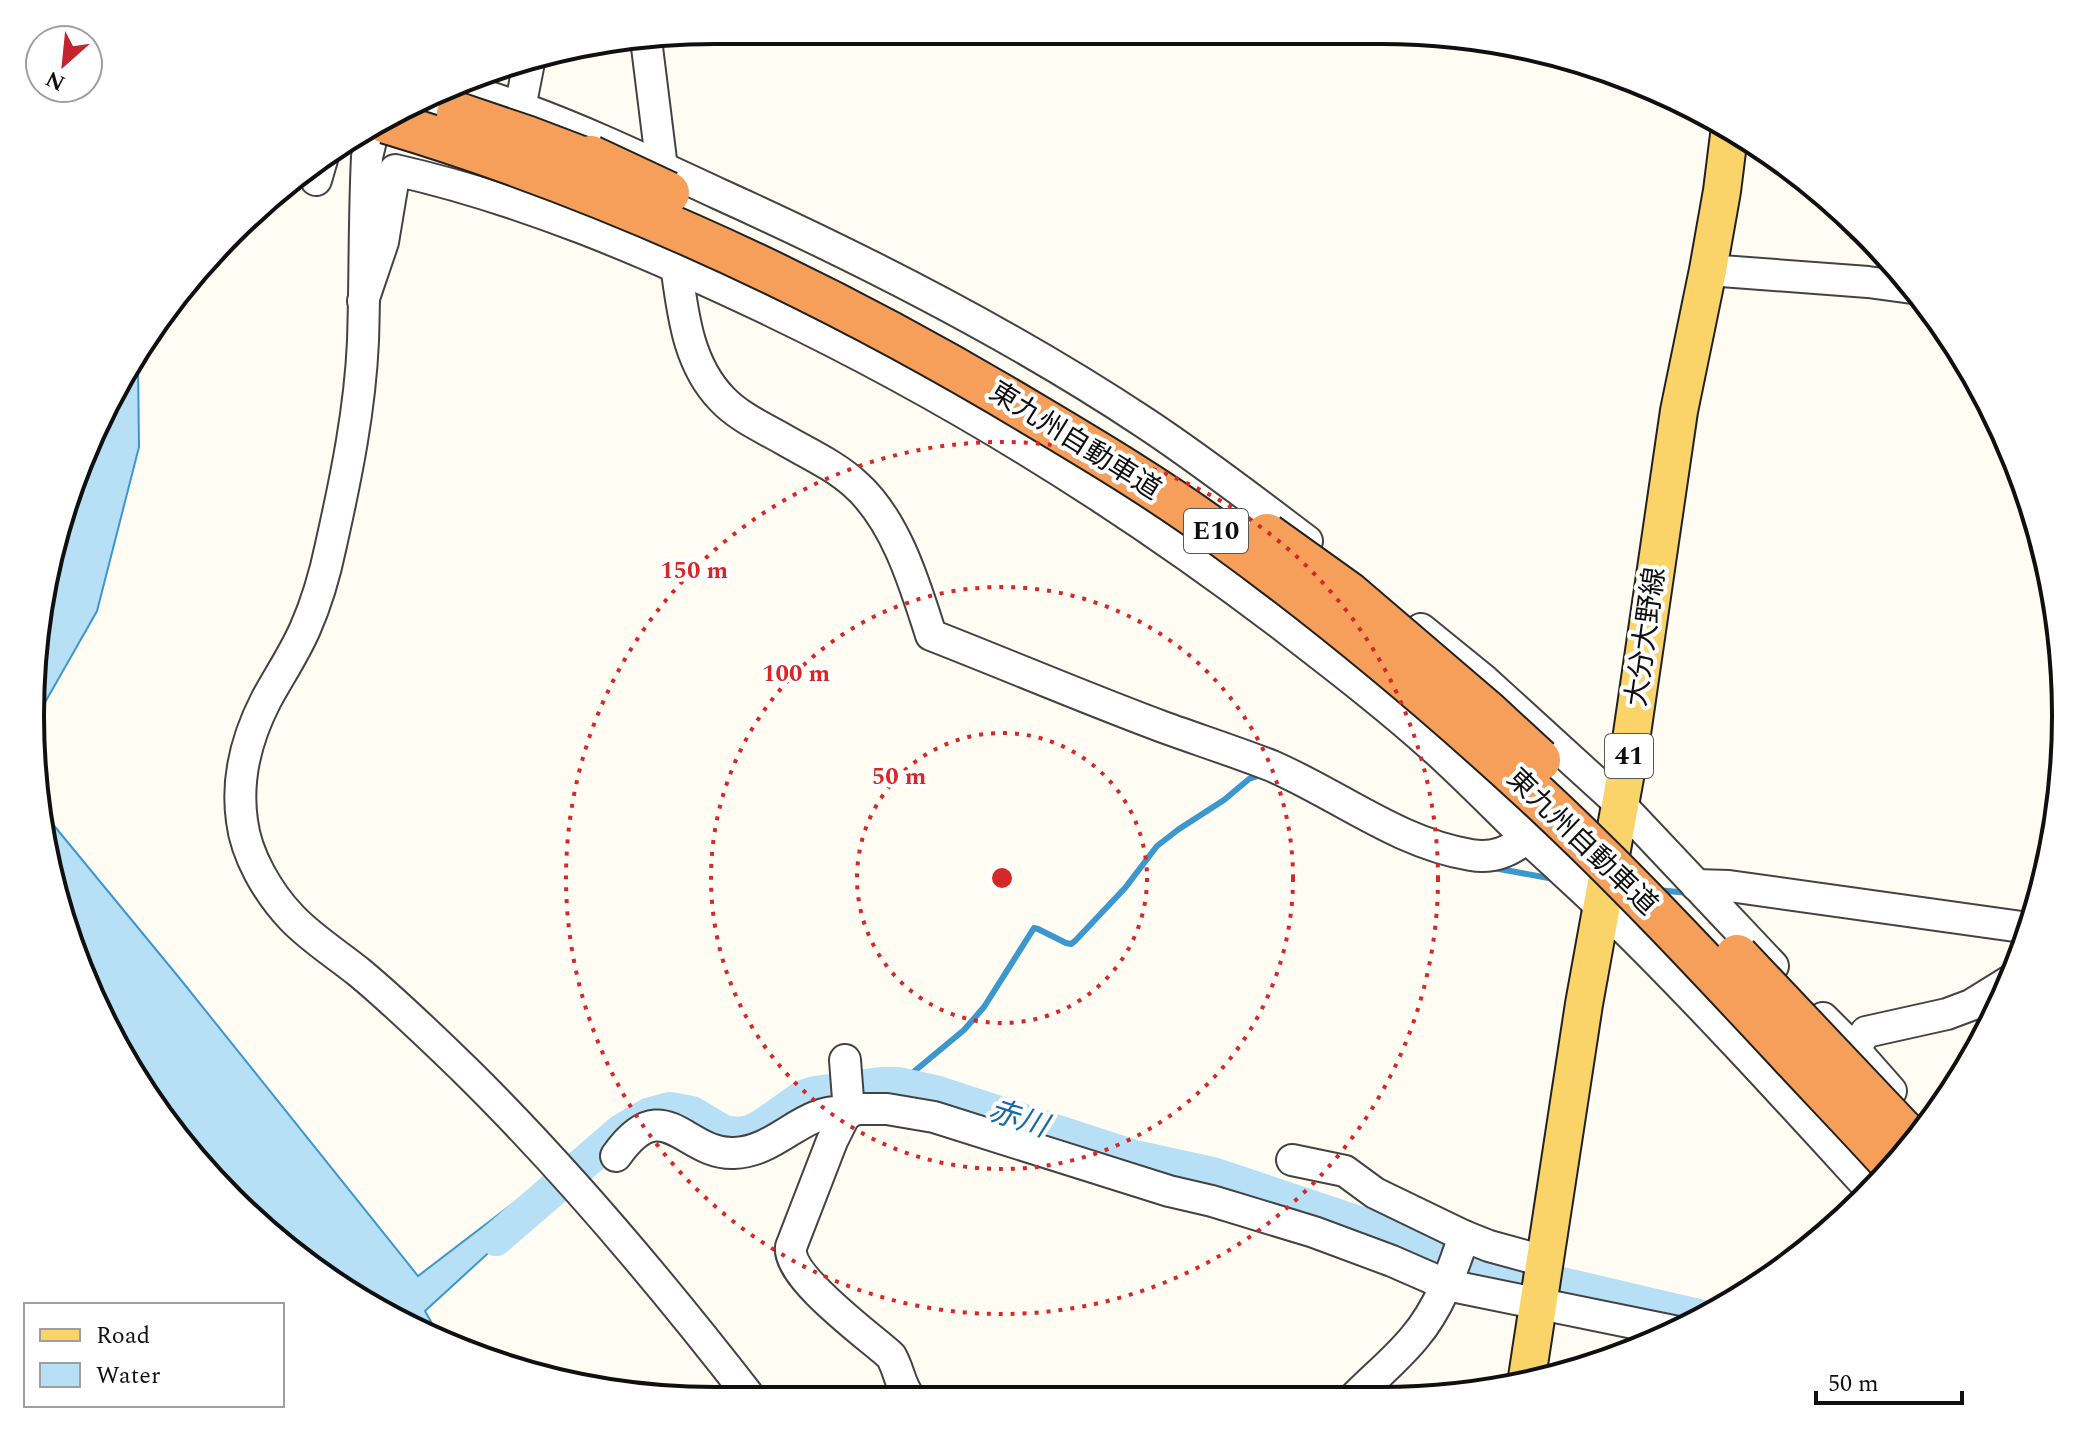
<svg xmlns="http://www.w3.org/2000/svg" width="2096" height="1431" viewBox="0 0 2096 1431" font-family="Spectral,'Noto Sans JP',serif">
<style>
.water{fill:#b7e0f7;stroke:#3d97cf;stroke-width:2}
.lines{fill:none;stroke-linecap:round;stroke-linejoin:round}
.stream{stroke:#3d97cf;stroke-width:6}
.river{stroke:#b7e0f7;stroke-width:34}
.minor-casing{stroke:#434343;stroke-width:34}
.major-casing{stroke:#212121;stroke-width:40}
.minor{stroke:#fff;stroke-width:30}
.major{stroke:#fad469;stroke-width:36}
.highway-bridge-casing{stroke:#212121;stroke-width:46;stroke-linecap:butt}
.highway-bridge{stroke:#f69f5b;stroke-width:42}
.ring{fill:none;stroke:#d62828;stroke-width:4;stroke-dasharray:4 8}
.labels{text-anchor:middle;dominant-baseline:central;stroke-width:8;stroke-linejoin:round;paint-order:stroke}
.shield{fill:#fff;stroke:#585858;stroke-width:2}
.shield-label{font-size:26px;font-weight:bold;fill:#101010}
.street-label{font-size:28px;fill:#101010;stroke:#fff}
.water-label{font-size:30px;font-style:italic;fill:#1669a5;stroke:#fff}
.rim{fill:none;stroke:#101010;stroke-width:4}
.centre{fill:#d62828;stroke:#fff;stroke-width:4}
.ring-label{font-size:24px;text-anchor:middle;font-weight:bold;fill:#d62828;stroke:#fff;stroke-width:8;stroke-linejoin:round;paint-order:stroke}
</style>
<rect width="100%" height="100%" fill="#fffcf3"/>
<g class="water">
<path d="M138 364 139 447 97 611 39 713 36 626 82 453Z"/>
<path d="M42 811 181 980 418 1276 520 1198 533 1212 425 1311 443 1343 334 1285 230 1200 101 1019 43 849Z"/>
</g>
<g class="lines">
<g class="stream">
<path d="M1494 868 1554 879"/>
<path d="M1657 890 1689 893"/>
<path d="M899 1084 964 1030 984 1007 1034 928 1038 929 1066 943 1071 944 1075 941 1125 888 1157 846 1179 829 1224 800 1249 779 1263 774"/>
</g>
<path class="river" d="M496 1239 621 1131 648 1115 670 1109 692 1113 724 1132 740 1134 750 1132 762 1126 803 1097 815 1093 880 1084H899L935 1092 1131 1156 1213 1174 1493 1268 1703 1317"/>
<g class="minor-casing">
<g id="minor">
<path d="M646 39 664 184"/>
<path d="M461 88C482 95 503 101 524 109 590 133 654 164 719 194 865 260 1011 334 1145 423 1201 460 1254 501 1307 541"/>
<path d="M520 108 530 57"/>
<path d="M374 128 367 157C364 218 365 280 363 341 360 410 346 478 331 545 325 574 317 602 305 629 294 654 279 676 266 700 247 737 236 779 242 821 246 855 268 893 292 918 312 939 338 955 360 973 396 1003 430 1036 463 1068 568 1171 663 1285 753 1401"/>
<path d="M316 180 323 156"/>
<path d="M674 251C682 302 684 360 722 399 739 417 762 427 783 439 807 453 834 465 855 484 896 520 915 585 931 635 1008 665 1085 698 1163 727 1199 740 1236 752 1272 766 1339 795 1398 843 1471 855 1494 859 1510 851 1527 838"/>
<path d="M1708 270 1868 282 1912 288"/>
<path d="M363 301 383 242 395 170C523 199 645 251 763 307 946 394 1117 500 1278 622 1331 663 1385 704 1435 749 1466 777 1496 808 1527 838 1563 871 1599 904 1634 938 1716 1020 1794 1106 1872 1191"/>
<path d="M1421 629 1485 681 1621 805 1773 966"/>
<path d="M1696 885 1729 886 2029 928"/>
<path d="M1823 1018 1854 1049 1891 1091"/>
<path d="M1854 1049 1866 1032 1947 1014 1971 1005 2013 979"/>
<path d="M616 1156C664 1088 684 1155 734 1153 780 1151 802 1107 849 1112L845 1060"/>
<path d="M1292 1160 1345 1171 1375 1193 1464 1236 1489 1246 1544 1261"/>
<path d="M913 1401C900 1389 900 1371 891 1356 869 1336 787 1277 791 1247L832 1141 844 1117 851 1111 859 1109H887L934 1117 1169 1191 1212 1201 1314 1232 1392 1261 1447 1285 1678 1332"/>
<path d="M1351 1401C1371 1380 1395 1361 1414 1338 1439 1309 1452 1272 1464 1236"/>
</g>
</g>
<g class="major-casing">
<path id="major" d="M1526 1384 1584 1004 1628 761 1679 411 1708 270 1722 191 1730 127"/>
</g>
<use href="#minor" class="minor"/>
<use href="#major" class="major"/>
<g class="highway-bridge-casing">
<g id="highway-bridge">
<path d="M458 114 526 137 613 170"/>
<path d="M386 122C613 190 828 291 1031 413 1095 451 1160 490 1220 534 1328 612 1432 699 1530 789 1619 871 1703 961 1785 1049 1821 1088 1858 1126 1894 1166"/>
<path d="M591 157 668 193"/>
<path d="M1267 535 1348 593 1487 712 1539 760"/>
<path d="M1737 956 1913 1142"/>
</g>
</g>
<use href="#highway-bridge" class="highway-bridge"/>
</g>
<g class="ring">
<circle cx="1002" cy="878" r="145"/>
<circle cx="1002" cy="878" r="291"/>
<circle cx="1002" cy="878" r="436"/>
</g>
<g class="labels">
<g class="shield">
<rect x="1184" y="509" width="64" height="44" rx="6"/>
<rect x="1605" y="734" width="48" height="44" rx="6"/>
</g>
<g class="shield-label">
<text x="1216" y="531">E10</text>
<text x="1629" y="756">41</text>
</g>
<g class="street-label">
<text transform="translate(1075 441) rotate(32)">東九州自動車道</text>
<text transform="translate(1646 637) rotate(-82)">大分大野線</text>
<text transform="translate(1582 842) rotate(44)">東九州自動車道</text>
</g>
<g class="water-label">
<text transform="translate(1018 1119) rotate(18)">赤川</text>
</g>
</g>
<path d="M0 0H2096V1431H0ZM715 44H1381A671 671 0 0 1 2052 715V716A671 671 0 0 1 1381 1387H715A671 671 0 0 1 44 716V715A671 671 0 0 1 715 44Z" fill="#fff" fill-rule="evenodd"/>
<path class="rim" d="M715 44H1381A671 671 0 0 1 2052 715V716A671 671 0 0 1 1381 1387H715A671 671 0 0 1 44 716V715A671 671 0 0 1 715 44Z"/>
<circle cx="1002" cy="878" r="12" class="centre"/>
<g class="ring-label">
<text x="694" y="578">150 m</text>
<text x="796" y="681">100 m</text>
<text x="899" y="784">50 m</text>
</g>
<rect x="24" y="1303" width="260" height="104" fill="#ffffff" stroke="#9f9f9f" stroke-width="2"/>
<rect x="40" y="1329" width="40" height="12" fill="#fad469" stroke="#9f9f9f" stroke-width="2"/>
<text x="96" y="1343" font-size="24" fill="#101010">Road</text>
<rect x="40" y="1363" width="40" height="24" fill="#b7e0f7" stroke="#9f9f9f" stroke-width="2"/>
<text x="96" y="1383" font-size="24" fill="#101010">Water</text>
<g transform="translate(64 64) rotate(207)"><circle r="38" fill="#ffffff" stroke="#9f9f9f" stroke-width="2"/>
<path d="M0-6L14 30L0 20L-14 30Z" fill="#c3252f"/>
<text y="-12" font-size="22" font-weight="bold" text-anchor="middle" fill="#101010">N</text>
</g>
<path d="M1816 1391v12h146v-12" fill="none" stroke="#101010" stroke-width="4"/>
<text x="1828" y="1391" font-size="24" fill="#101010" stroke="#ffffff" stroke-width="6" paint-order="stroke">50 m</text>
</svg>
